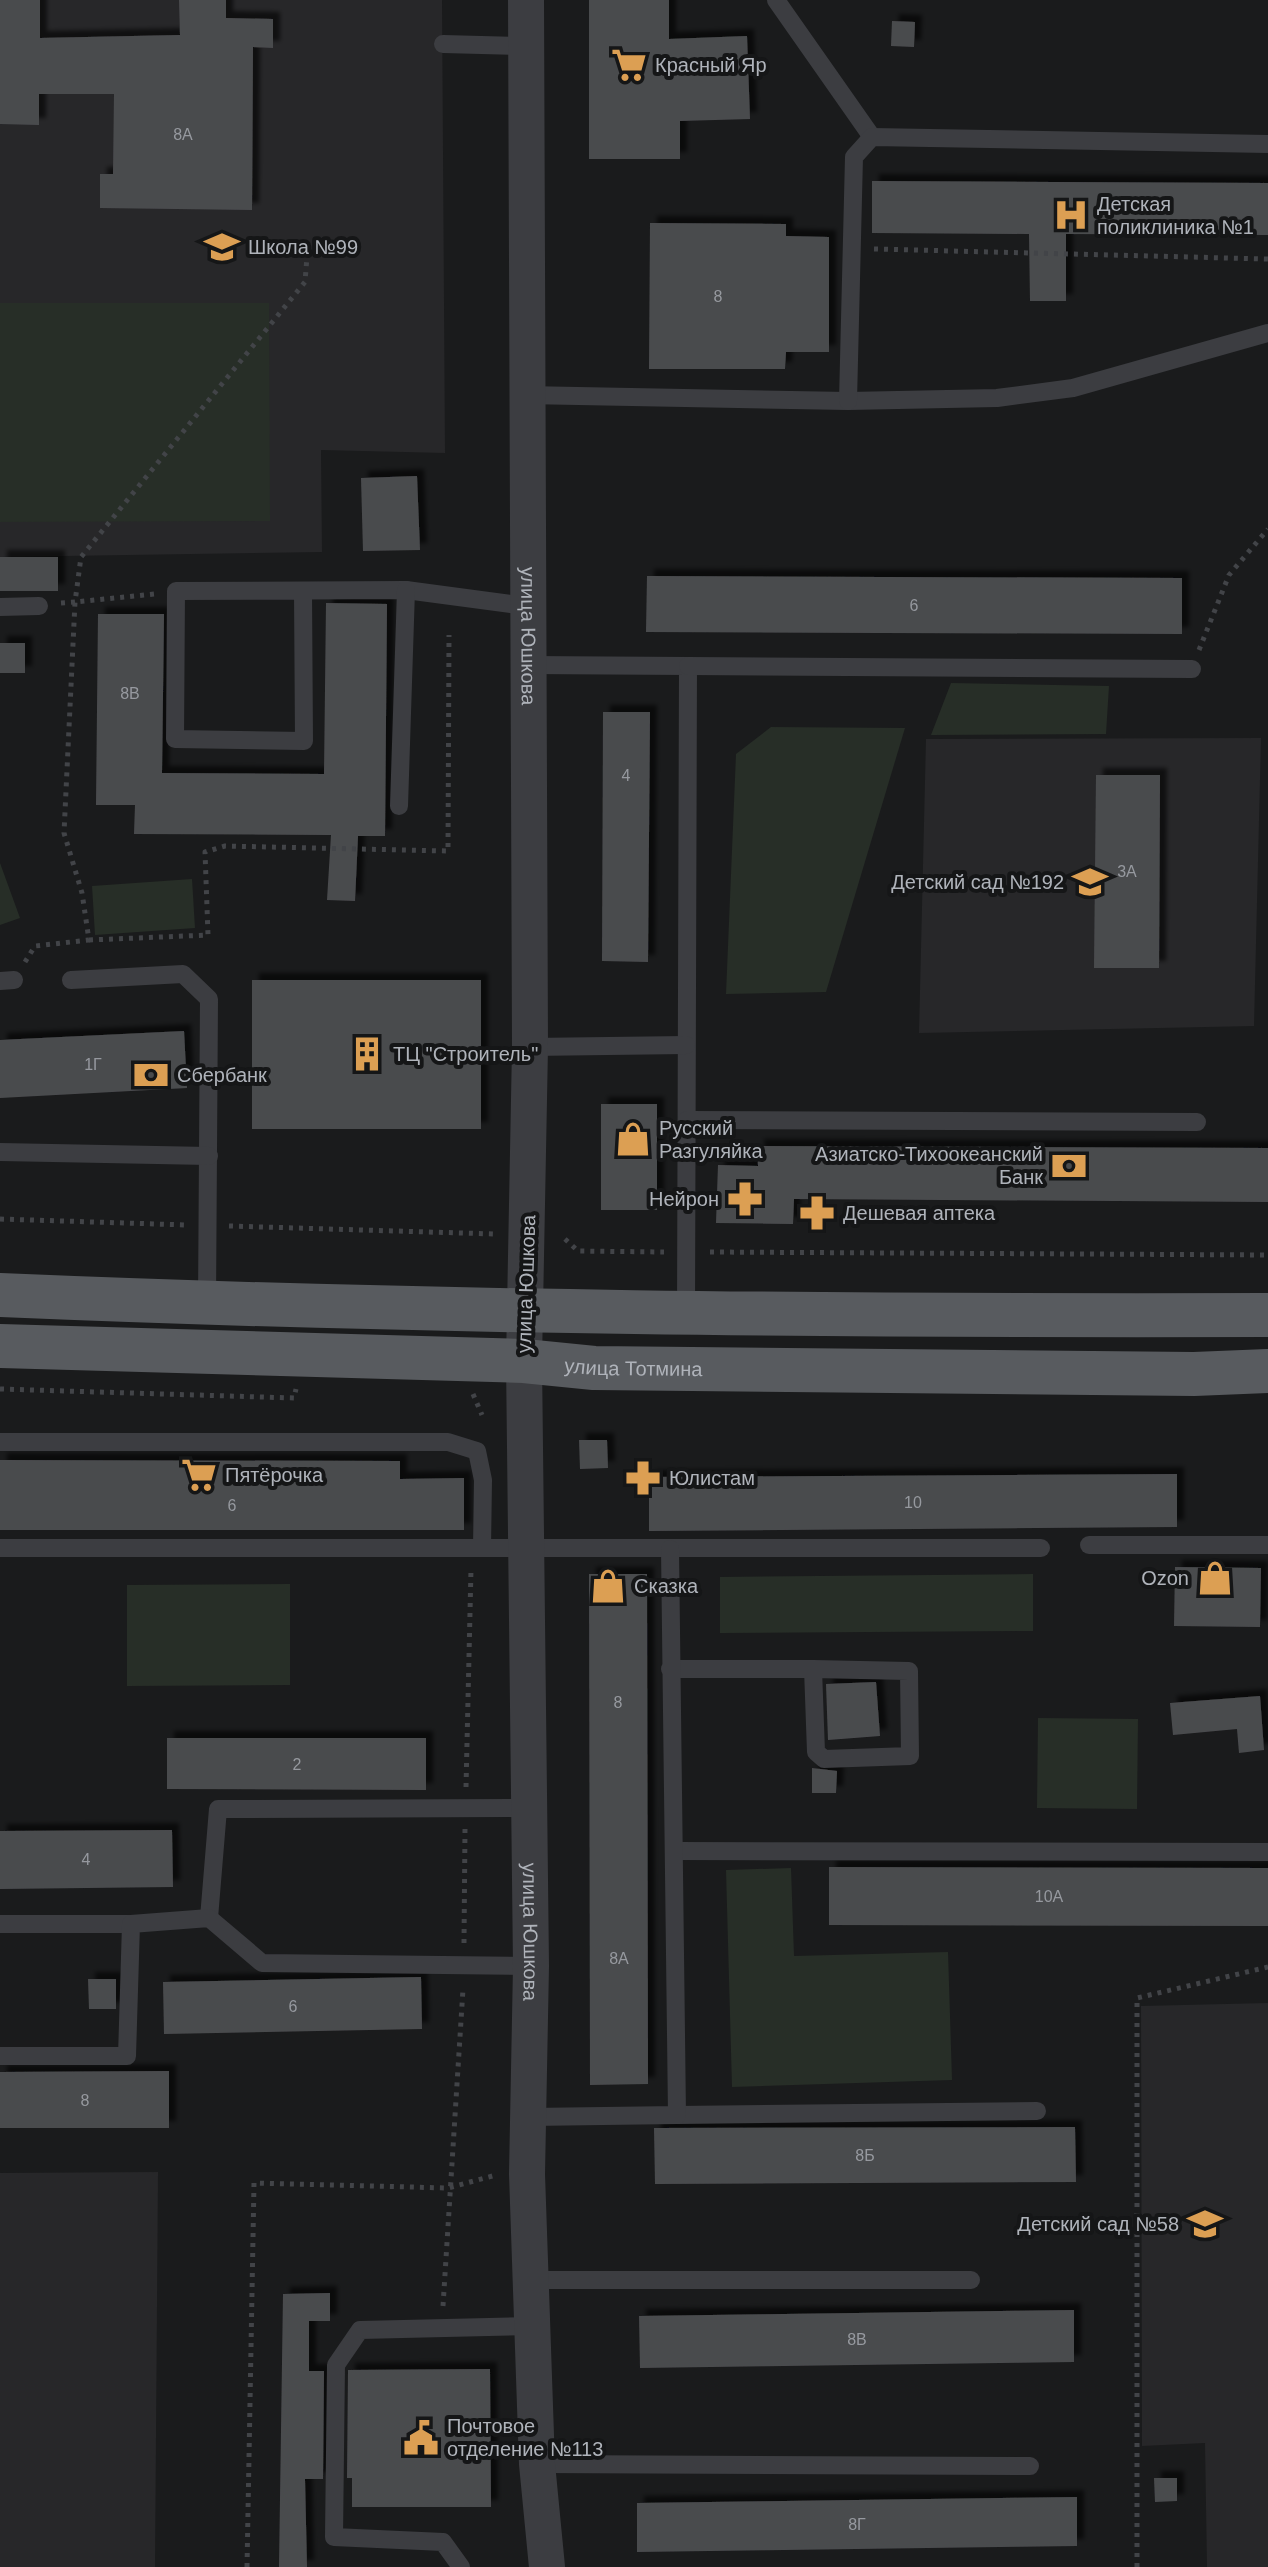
<svg xmlns="http://www.w3.org/2000/svg" width="1268" height="2567" viewBox="0 0 1268 2567" font-family="Helvetica,sans-serif">
<style>
.built{fill:#272729}
.green{fill:#272e27}
.building{fill:#4a4b4e;filter:url(#shadow)}
.lines{fill:none;stroke-linecap:round;stroke-linejoin:round}
.path{stroke:#424448;stroke-width:5;stroke-dasharray:4 6;stroke-linecap:butt}
.lane{stroke:#3c3d41;stroke-width:18}
.street{stroke:#3c3d41;stroke-width:36}
.primary{stroke:#585b5f;stroke-width:44}
.labels{text-anchor:middle;dominant-baseline:central;stroke-width:8;stroke-linejoin:round;paint-order:stroke}
.number-label{font-size:16px;fill:#96999f}
.poi-label{font-size:20px;fill:#afb3ba;stroke:#151617;text-anchor:start}
.street-label{font-size:20px;fill:#afb3ba;stroke:#151617}
</style>
<defs>
<filter id="shadow"><feDropShadow dx="7" dy="-7" stdDeviation="2" flood-color="#0009"/></filter>
</defs>
<rect width="100%" height="100%" fill="#1a1b1c"/>
<g class="built">
<path d="M0 0H442L445 453 321 450 322 552 0 557Z"/>
<path d="M1261 738 1254 1026 919 1033 926 739Z"/>
<path d="M1268 2003V2567H1207L1205 2443 1142 2446 1141 2006Z"/>
<path d="M158 2172 155 2567H0V2173Z"/>
</g>
<g class="green">
<path d="M0 303H269L270 521 0 522Z"/>
<path d="M951 683 1109 686 1106 734 931 735Z"/>
<path d="M771 727 905 728 826 992 726 994 736 754Z"/>
<path d="M0 863 20 918 0 925Z"/>
<path d="M192 879 195 928 95 935 92 886Z"/>
<path d="M1033 1574V1631L720 1633V1577Z"/>
<path d="M290 1584V1685L127 1686V1585Z"/>
<path d="M1038 1718 1138 1719 1137 1809 1037 1808Z"/>
<path d="M791 1868 794 1956 948 1952 952 2080 732 2087 726 1870Z"/>
</g>
<g class="building">
<path d="M0 0H40V38L180 35 179 0H226V18L273 19V48L253 47 252 210 100 208V174H113L114 94H39V125L0 124Z"/>
<path d="M589 0H669V39L747 36 750 119 680 121V159H589Z"/>
<path d="M892 21 915 22 914 47 891 46Z"/>
<path d="M872 181 1268 183V235L1066 234V301H1030L1029 234 872 233Z"/>
<path d="M650 223 786 224V236L829 237V352H786L785 369H649Z"/>
<path d="M417 476 420 550 363 551 361 478Z"/>
<rect x="0" y="557" width="58" height="34"/>
<path d="M647 576 1182 578V634L646 632Z"/>
<path d="M326 603 387 604 385 836H358L355 901 327 900 331 835 134 834 135 805H96L98 614H164L162 773 324 774Z"/>
<rect x="0" y="643" width="25" height="30"/>
<path d="M603 712H650L648 962 602 961Z"/>
<path d="M1096 775H1160L1159 968H1094Z"/>
<rect x="252" y="980" width="229" height="149"/>
<path d="M184 1031 187 1088 0 1098V1040Z"/>
<rect x="601" y="1104" width="56" height="106"/>
<path d="M757 1146 1268 1148V1202L794 1199 793 1224 716 1223 718 1165 758 1166Z"/>
<path d="M579 1440H607L608 1468 580 1469Z"/>
<path d="M0 1460 400 1461V1479L464 1478V1530H0Z"/>
<path d="M1177 1474V1527L649 1531V1477Z"/>
<path d="M1175 1567 1261 1568 1260 1627 1174 1626Z"/>
<path d="M589 1574H647L648 2084 590 2085Z"/>
<path d="M876 1682 880 1736 828 1740 826 1684Z"/>
<path d="M1260 1696 1264 1750 1239 1753 1237 1729 1173 1735 1170 1703Z"/>
<path d="M167 1738H426V1790L167 1789Z"/>
<path d="M812 1768 837 1771 836 1793H812Z"/>
<path d="M172 1830 173 1887 0 1889V1831Z"/>
<path d="M829 1867 1268 1868V1926L829 1925Z"/>
<path d="M421 1977 422 2029 164 2034 163 1982Z"/>
<path d="M88 1979H116V2009H89Z"/>
<path d="M169 2071V2128H0V2072Z"/>
<path d="M1075 2127 1076 2182 655 2184 654 2128Z"/>
<path d="M330 2293V2321H309V2371H324L323 2479H305L307 2567H279L283 2294Z"/>
<path d="M1074 2310V2362L640 2368 639 2316Z"/>
<path d="M490 2369 491 2507H352V2478H347L348 2370Z"/>
<path d="M1154 2478H1177V2501L1155 2502Z"/>
<path d="M1077 2497V2546L637 2552V2503Z"/>
</g>
<g class="lines">
<g class="path">
<path d="M874 249 1268 259"/>
<path d="M61 603 75 602 81 557 305 282 308 244"/>
<path d="M1199 650 1229 575 1268 529"/>
<path d="M89 940 208 935 205 852 225 846 448 851 449 635"/>
<path d="M25 962 35 946 89 940 82 893 64 833 75 602 154 594"/>
<path d="M0 1219 187 1225"/>
<path d="M229 1226 495 1234"/>
<path d="M565 1239 578 1251 664 1252"/>
<path d="M710 1252 1268 1255"/>
<path d="M0 1389 294 1398 296 1389"/>
<path d="M473 1394 482 1415"/>
<path d="M466 1787 471 1569"/>
<path d="M464 1943 465 1829"/>
<path d="M443 2306 463 1989"/>
<path d="M247 2567 254 2183 448 2188 496 2175"/>
<path d="M1137 2567V1998L1268 1967"/>
</g>
<g class="lane">
<path d="M776 0 872 137"/>
<path d="M443 44 525 46"/>
<path d="M525 395 848 401 997 398 1073 388 1268 333"/>
<path d="M848 401 854 157 872 137 1268 144"/>
<path d="M303 592 304 741 175 739 176 591 406 590 526 606"/>
<path d="M0 607 39 606"/>
<path d="M528 665 688 666 686 1314"/>
<path d="M688 666 1192 669"/>
<path d="M399 806 406 590"/>
<path d="M71 980 183 974 209 999 207 1303"/>
<path d="M0 981 14 980"/>
<path d="M530 1047 686 1045"/>
<path d="M687 1120 1197 1122"/>
<path d="M0 1152 209 1156"/>
<path d="M0 1442H448L477 1451 483 1480 482 1548"/>
<path d="M1089 1545H1268"/>
<path d="M0 1548H1041"/>
<path d="M670 1669H813L816 1752 824 1759 910 1756 909 1671 813 1669"/>
<path d="M675 1851 1268 1852"/>
<path d="M209 1918 218 1809 531 1808"/>
<path d="M0 1924H131"/>
<path d="M0 2056H127L131 1924 209 1918 262 1963 531 1966"/>
<path d="M677 2115 1037 2111"/>
<path d="M530 2117 677 2115 670 1549"/>
<path d="M530 2280H971"/>
<path d="M537 2464 1030 2466"/>
<path d="M461 2567 443 2542 334 2537 336 2365 360 2330 532 2326"/>
</g>
<path class="street" id="s1" d="M526 0 530 1047 524 1361 531 1966 527 2174 537 2464 547 2567"/>
<g class="primary">
<path d="M0 1295C423 1313 845 1316 1268 1315"/>
<path id="s2" d="M0 1346 524 1361 594 1368 1194 1374 1268 1371"/>
</g>
</g>
<defs>
<g id="supermarket-bare" transform="scale(2.76)"><path d="M-6-5.5h2.5l.6 2H6L4.5 2H-2.5L-4.4-4H-6ZM-1.5 3.2a1.3 1.3 0 1 0 .1 0ZM3 3.2a1.3 1.3 0 1 0 .1 0Z" fill="#dc9f53" stroke="#151617" stroke-width="2.5" paint-order="stroke"/></g>
<g id="hospital-bare" transform="scale(2.76)"><path d="M-5-5h3v3.5h4V-5h3V5h-3V1.5h-4V5h-3Z" fill="#dc9f53" stroke="#151617" stroke-width="2.5" paint-order="stroke"/></g>
<g id="school-bare" transform="scale(2.76)"><path d="M0-5L7-2L0 1L-7-2ZM-4 1L0 2.5L4 1V4Q0 6-4 4Z" fill="#dc9f53" stroke="#151617" stroke-width="2.5" paint-order="stroke"/></g>
<g id="building-bare" transform="scale(2.76)"><path d="M-4-6H4V6H1V3H-1V6H-4ZM-2.5-4.3h1.7v1.8h-1.7ZM.8-4.3h1.7v1.8H.8ZM-2.5-1h1.7V.8h-1.7ZM.8-1h1.7V.8H.8Z" fill="#dc9f53" stroke="#151617" stroke-width="2.5" paint-order="stroke"/></g>
<g id="bank-bare" transform="scale(2.76)"><path d="M-6-4H6V4H-6ZM0-2.3a2.3 2.3 0 1 0 0 4.6a2.3 2.3 0 1 0 0-4.6Z" fill="#dc9f53" stroke="#151617" stroke-width="2.5" paint-order="stroke"/></g>
<g id="shop-bare" transform="scale(2.76)"><path d="M-5-2.5h2.3a2.7 3.5 0 0 1 5.4 0H5L5.5 6h-11ZM-1.5-2.5h3a1.5 2.3 0 0 0-3 0Z" fill="#dc9f53" stroke="#151617" stroke-width="2.5" paint-order="stroke"/></g>
<g id="pharmacy-bare" transform="scale(2.76)"><path d="M-2-6h4v4h4v4h-4v4h-4v-4h-4v-4h4Z" fill="#dc9f53" stroke="#151617" stroke-width="2.5" paint-order="stroke"/></g>
<g id="civic-bare" transform="scale(2.76)"><path d="M-.6-6.5H3V-4.5H.6V-3L4-1V1h2V6H-6V1h2V-1L-.6-3ZM-1.2 2.5V6h2.4V2.5Z" fill="#dc9f53" stroke="#151617" stroke-width="2.5" paint-order="stroke"/></g>
</defs>
<g fill-rule="evenodd">
<use href="#supermarket-bare" x="629" y="65"/>
<use href="#hospital-bare" x="1071" y="215"/>
<use href="#school-bare" x="222" y="247"/>
<use href="#school-bare" x="1090" y="882"/>
<use href="#building-bare" x="367" y="1054"/>
<use href="#bank-bare" x="151" y="1075"/>
<use href="#shop-bare" x="633" y="1139"/>
<use href="#bank-bare" x="1069" y="1166"/>
<use href="#pharmacy-bare" x="745" y="1199"/>
<use href="#pharmacy-bare" x="817" y="1213"/>
<use href="#supermarket-bare" x="199" y="1475"/>
<use href="#pharmacy-bare" x="643" y="1478"/>
<use href="#shop-bare" x="1215" y="1578"/>
<use href="#shop-bare" x="608" y="1586"/>
<use href="#school-bare" x="1205" y="2224"/>
<use href="#civic-bare" x="421" y="2438"/>
</g>
<g class="labels">
<g class="number-label">
<text x="183" y="134">8А</text>
<text x="718" y="296">8</text>
<text x="914" y="605">6</text>
<text x="130" y="693">8В</text>
<text x="626" y="775">4</text>
<text x="1127" y="871">3А</text>
<text x="93" y="1064">1Г</text>
<text x="913" y="1502">10</text>
<text x="232" y="1505">6</text>
<text x="618" y="1702">8</text>
<text x="297" y="1764">2</text>
<text x="86" y="1859">4</text>
<text x="1049" y="1896">10А</text>
<text x="619" y="1958">8А</text>
<text x="293" y="2006">6</text>
<text x="85" y="2100">8</text>
<text x="865" y="2155">8Б</text>
<text x="857" y="2339">8В</text>
<text x="857" y="2524">8Г</text>
</g>
<g class="poi-label">
<text x="655" y="65">Красный Яр</text>
<text x="1097" y="204">Детская<tspan x="1097" dy="23">поликлиника №1</tspan></text>
<text x="248" y="247">Школа №99</text>
<text x="1064" y="882" text-anchor="end">Детский сад №192</text>
<text x="393" y="1054">ТЦ "Строитель"</text>
<text x="177" y="1075">Сбербанк</text>
<text x="659" y="1128">Русский<tspan x="659" dy="23">Разгуляйка</tspan></text>
<text x="1043" y="1154" text-anchor="end">Азиатско-Тихоокеанский<tspan x="1043" dy="23">Банк</tspan></text>
<text x="719" y="1199" text-anchor="end">Нейрон</text>
<text x="843" y="1213">Дешевая аптека</text>
<text x="225" y="1475">Пятёрочка</text>
<text x="669" y="1478">Юлистам</text>
<text x="1189" y="1578" text-anchor="end">Ozon</text>
<text x="634" y="1586">Сказка</text>
<text x="1179" y="2224" text-anchor="end">Детский сад №58</text>
<text x="447" y="2426">Почтовое<tspan x="447" dy="23">отделение №113</tspan></text>
</g>
<g class="street-label">
<text stroke="none"><textPath href="#s1" startOffset="636">улица Юшкова</textPath></text>
<text transform="translate(526 1284) rotate(-88)">улица Юшкова</text>
<text stroke="none"><textPath href="#s2" startOffset="634">улица Тотмина</textPath></text>
<text stroke="none"><textPath href="#s1" startOffset="1932">улица Юшкова</textPath></text>
</g>
</g>
</svg>
